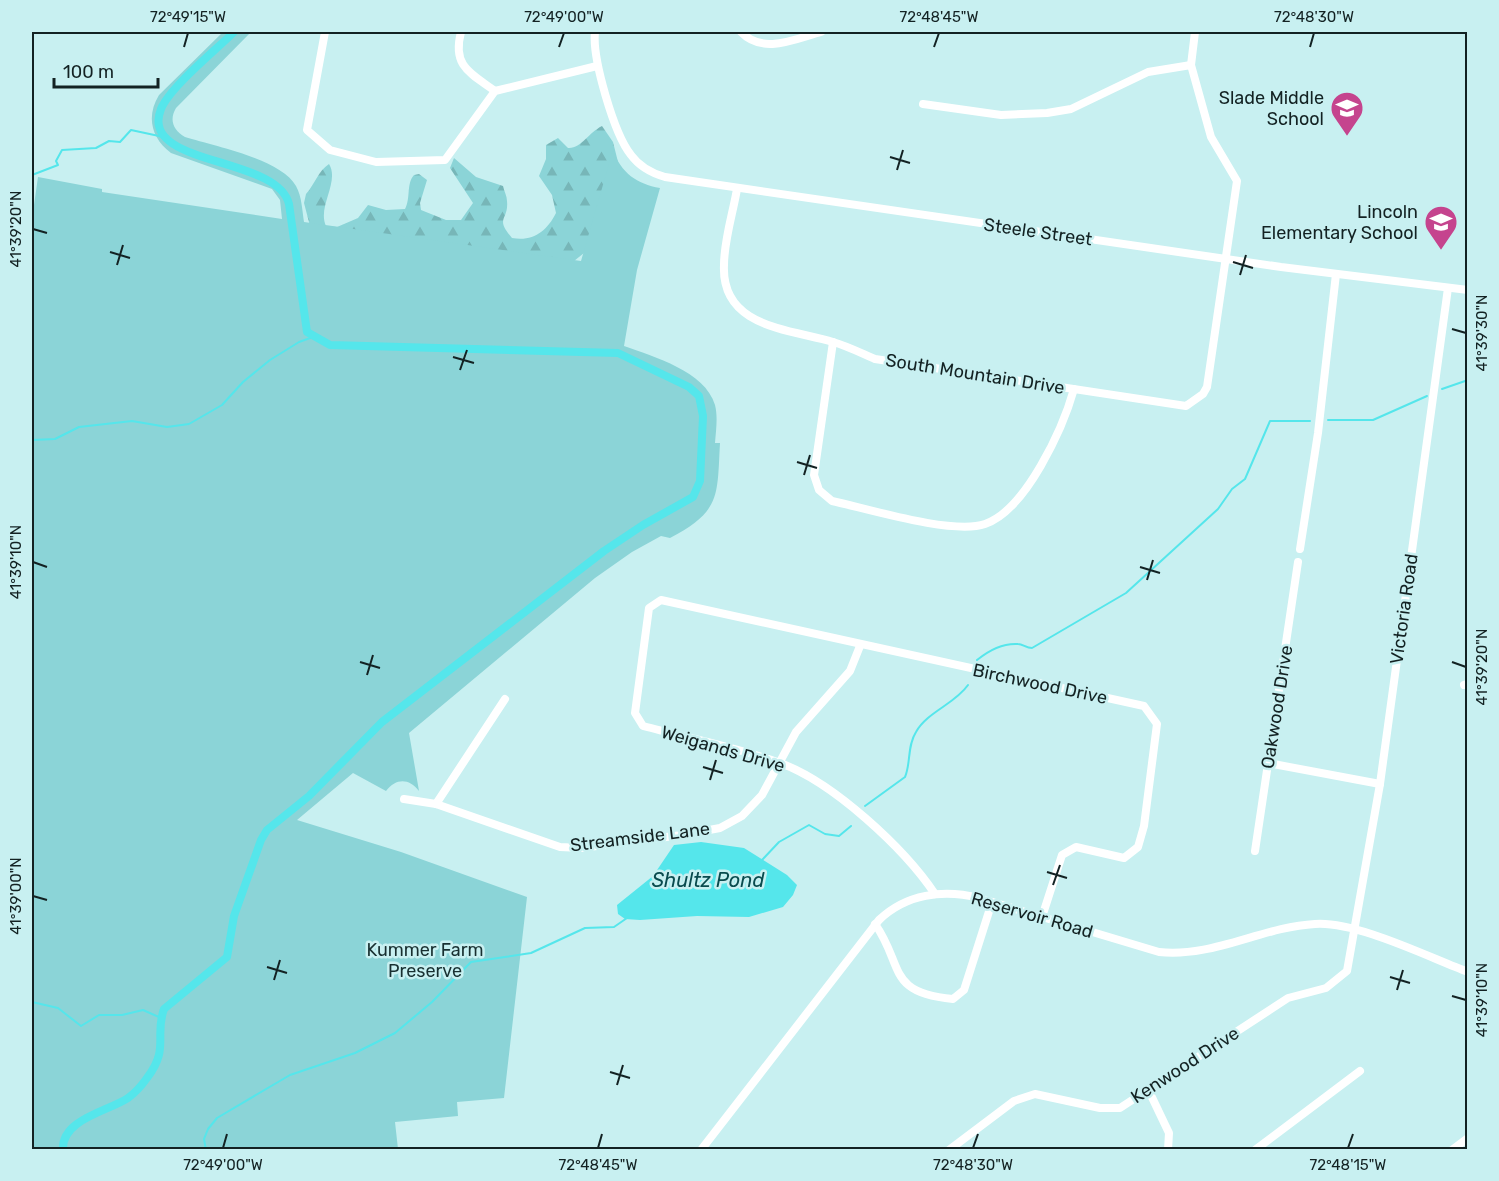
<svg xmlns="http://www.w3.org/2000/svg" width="1499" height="1181" viewBox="0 0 1499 1181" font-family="Rubik,sans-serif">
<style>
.forest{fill:url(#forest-firs)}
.park{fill:#8bd4d7}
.water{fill:#55e6eb}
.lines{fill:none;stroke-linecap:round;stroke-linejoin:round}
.stream{stroke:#55e6eb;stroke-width:2}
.canal{stroke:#55e6eb;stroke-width:8}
.minor{stroke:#fff;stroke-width:8}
.ticks{fill:none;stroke:#132223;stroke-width:2}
.labels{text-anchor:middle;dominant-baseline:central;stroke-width:5;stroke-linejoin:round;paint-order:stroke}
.poi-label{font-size:18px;fill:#132223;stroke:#c8f0f1;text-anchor:end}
.street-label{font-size:18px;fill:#132223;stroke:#c8f0f1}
.park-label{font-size:18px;fill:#183031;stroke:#c8f0f1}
.water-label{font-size:20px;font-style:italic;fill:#094b4e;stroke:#c8f0f1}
.neatline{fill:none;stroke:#132223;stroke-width:2}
.ticks-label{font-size:15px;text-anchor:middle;fill:#132223}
</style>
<defs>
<pattern id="forest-firs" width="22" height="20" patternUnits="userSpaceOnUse" patternTransform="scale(1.5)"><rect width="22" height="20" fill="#8bd4d7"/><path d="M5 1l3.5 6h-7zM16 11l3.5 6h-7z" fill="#77b6b8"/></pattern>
</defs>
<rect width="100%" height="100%" fill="#c8f0f1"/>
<path class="forest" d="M602 126 613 142 619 166 584 253 569 265 310 226 304 203 306 194C315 184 318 171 329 164 340 182 317 207 326 226L337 227 358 218 368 205 386 210 405 209C411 198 406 184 414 175L419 174 427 180 420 203 421 210 446 220H461L473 203 450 168 454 158 476 177 503 186C504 191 507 196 507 201 509 221 494 217 512 238 533 242 547 231 556 213L552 195 539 176 546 159V145L558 138 568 148C581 149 588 133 602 126Z"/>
<path class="park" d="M223 32H251L176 108C169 120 173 130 185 137 214 146 281 159 296 186 302 197 302 210 304 222L581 261 613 150C621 173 637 184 660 188L637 270 624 346C654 357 705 371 715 405 718 417 716 430 715 443H720C717 497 721 511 670 538L661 536 632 552 595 578 409 733 419 791C409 778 396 778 386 791L353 773 297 820 401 852 527 897 504 1098 457 1102 458 1116 395 1122 398 1149H32V219L38 177 102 189V192L282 219 280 200 272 189 171 153C151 138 146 116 159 95Z"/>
<path class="water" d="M701 842 744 848 787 875 797 885 793 895 783 907 749 917 697 916 640 920 625 919 618 914 617 905 653 876 674 845Z"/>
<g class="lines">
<g class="stream">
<path d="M32 175 58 165 56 161 62 150 96 148 109 141 120 142 131 130 159 136 171 143"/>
<path d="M1442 389 1468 380"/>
<path d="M1328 420H1373L1427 396"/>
<path d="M32 440 55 439 79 427 132 421 167 427 189 424 222 405 243 382 270 360 299 342 313 337"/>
<path d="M977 660C988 651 1003 643 1018 644 1023 644 1026 648 1032 648L1126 593 1218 509 1232 489 1245 479 1270 421H1310"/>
<path d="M865 806 905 777C911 763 907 746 916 732 927 712 955 704 968 685"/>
<path d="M762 860 779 842 809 825 825 834 839 836 851 826"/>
<path d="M32 1002 58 1008 81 1026 99 1015H122L143 1010 161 1018"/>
<path d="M206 1150 204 1139 208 1129 217 1118 290 1075 355 1053 395 1033 432 1002 471 962 531 953 585 928 614 927 627 918"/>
</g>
<path class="canal" d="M63 1150C61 1119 109 1111 128 1098 135 1093 142 1085 147 1078 170 1048 154 1036 164 1009L227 957 234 916 261 840 267 830 309 796 382 722 604 551 643 525 693 497 700 481 703 416 699 396 689 387 618 353 330 345 307 332 289 204C277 155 138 167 161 109 170 87 216 50 234 32"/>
<g class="minor">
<path d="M325 32 307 130 330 150 376 162 445 160 495 91 597 66"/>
<path d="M461 32C452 66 470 73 495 91"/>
<path d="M595 32C592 58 614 134 631 155 639 166 651 173 665 177L1281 267 1468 290"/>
<path d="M741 32C763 55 795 39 821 32"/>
<path d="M923 104 1001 115 1047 113 1071 109 1148 72 1191 65"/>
<path d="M737 189C733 213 724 240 724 265 721 328 790 329 833 342 847 346 861 353 875 359L1186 406 1203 394 1207 387 1237 181 1211 137 1191 65 1195 32"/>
<path d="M833 342 814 475 819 490 832 501C868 509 953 535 985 524 1026 510 1063 428 1074 389"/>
<path d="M1300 549 1318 433 1336 274"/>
<path d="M1464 685 1468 684"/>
<path d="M1268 763 1380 784"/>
<path d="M404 799 436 804 560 847 581 848 682 835 720 828 742 816 762 795 796 732 850 671 860 646"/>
<path d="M436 804 505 699"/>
<path d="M1255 851 1298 562"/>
<path d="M935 894C904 848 833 782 780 763 736 747 688 738 643 726L635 713 649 608 661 600 1144 706 1157 724 1144 826 1138 847 1124 858 1076 847 1062 855 1042 917"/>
<path d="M875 924C904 965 886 993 953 999L964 990 992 902"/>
<path d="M1148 1089 1169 1133 1168 1150"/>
<path d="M701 1150 879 920C906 894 943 889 979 898L1159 952C1212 958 1262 927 1315 924 1356 921 1428 957 1468 972"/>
<path d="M949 1150 1014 1101 1035 1094 1100 1108H1120L1288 998 1326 988 1347 971 1380 784 1448 288"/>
<path d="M1255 1150 1360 1071"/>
<path d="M1452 1150 1468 1138"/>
</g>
</g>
<path class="ticks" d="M184 47 188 33M559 47 564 33M934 47 939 33M1310 47 1314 33M890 157 910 163M897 170 903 150M33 229 47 233M110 252 130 258M1233 262 1253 268M117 265 123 245M1240 275 1246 255M1452 329 1466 333M453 357 474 363M460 370 467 350M797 462 817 468M804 475 810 455M33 562 47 567M1140 567 1160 573M1147 580 1153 560M360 662 380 668M1452 662 1466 667M367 675 373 655M703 767 723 773M710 780 716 760M1047 872 1067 878M1053 885 1060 865M33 896 47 900M267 967 287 973M1390 977 1410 983M274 980 280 960M1397 990 1403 970M1452 996 1466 1000M610 1072 630 1078M617 1085 623 1065M223 1148 227 1134M598 1148 602 1134M973 1148 978 1134M1348 1148 1353 1134"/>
<defs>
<g id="school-pin" transform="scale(1.725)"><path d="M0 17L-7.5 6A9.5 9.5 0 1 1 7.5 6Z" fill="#c5448e" stroke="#c8f0f1"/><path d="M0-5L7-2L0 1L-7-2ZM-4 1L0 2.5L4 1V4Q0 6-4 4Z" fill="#fff"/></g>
</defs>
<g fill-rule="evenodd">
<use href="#school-pin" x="1347" y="108"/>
<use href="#school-pin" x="1441" y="222"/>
</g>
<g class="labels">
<g class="poi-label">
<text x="1324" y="98">Slade Middle<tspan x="1324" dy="21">School</tspan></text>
<text x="1418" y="212">Lincoln<tspan x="1418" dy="21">Elementary School</tspan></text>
</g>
<g class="street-label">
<text transform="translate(1038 232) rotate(8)">Steele Street</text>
<text transform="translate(975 374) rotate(9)">South Mountain Drive</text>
<text transform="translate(1404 609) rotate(-82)">Victoria Road</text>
<text transform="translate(1040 684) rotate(12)">Birchwood Drive</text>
<text transform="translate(1277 707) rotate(-81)">Oakwood Drive</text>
<text transform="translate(723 749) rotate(16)">Weigands Drive</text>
<text transform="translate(640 837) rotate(-7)">Streamside Lane</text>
<text transform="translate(1032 915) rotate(16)">Reservoir Road</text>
<text transform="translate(1185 1065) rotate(-33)">Kenwood Drive</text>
</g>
<g class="park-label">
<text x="425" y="950">Kummer Farm<tspan x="425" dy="21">Preserve</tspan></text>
</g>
<g class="water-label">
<text x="708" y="880">Shultz Pond</text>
</g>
</g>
<rect width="1499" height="1181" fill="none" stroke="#c8f0f1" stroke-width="66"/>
<path d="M54 78v9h104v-9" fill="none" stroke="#132223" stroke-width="3"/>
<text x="63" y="78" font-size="18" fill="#132223" stroke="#c8f0f1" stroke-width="4.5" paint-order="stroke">100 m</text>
<rect x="33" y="33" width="1433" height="1115" class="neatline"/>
<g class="ticks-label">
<text x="188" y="22">72°49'15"W</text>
<text x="564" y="22">72°49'00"W</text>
<text x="939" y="22">72°48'45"W</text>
<text x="1314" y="22">72°48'30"W</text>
<text transform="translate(16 229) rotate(-90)" y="5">41°39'20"N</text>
<text transform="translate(1482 333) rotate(-90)" y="5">41°39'30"N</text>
<text transform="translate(16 562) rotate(-90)" y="5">41°39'10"N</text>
<text transform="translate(1482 667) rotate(-90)" y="5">41°39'20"N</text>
<text transform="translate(16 896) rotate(-90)" y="5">41°39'00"N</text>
<text transform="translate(1482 1000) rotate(-90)" y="5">41°39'10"N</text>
<text x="223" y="1170">72°49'00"W</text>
<text x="598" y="1170">72°48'45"W</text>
<text x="973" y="1170">72°48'30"W</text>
<text x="1348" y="1170">72°48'15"W</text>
</g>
</svg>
